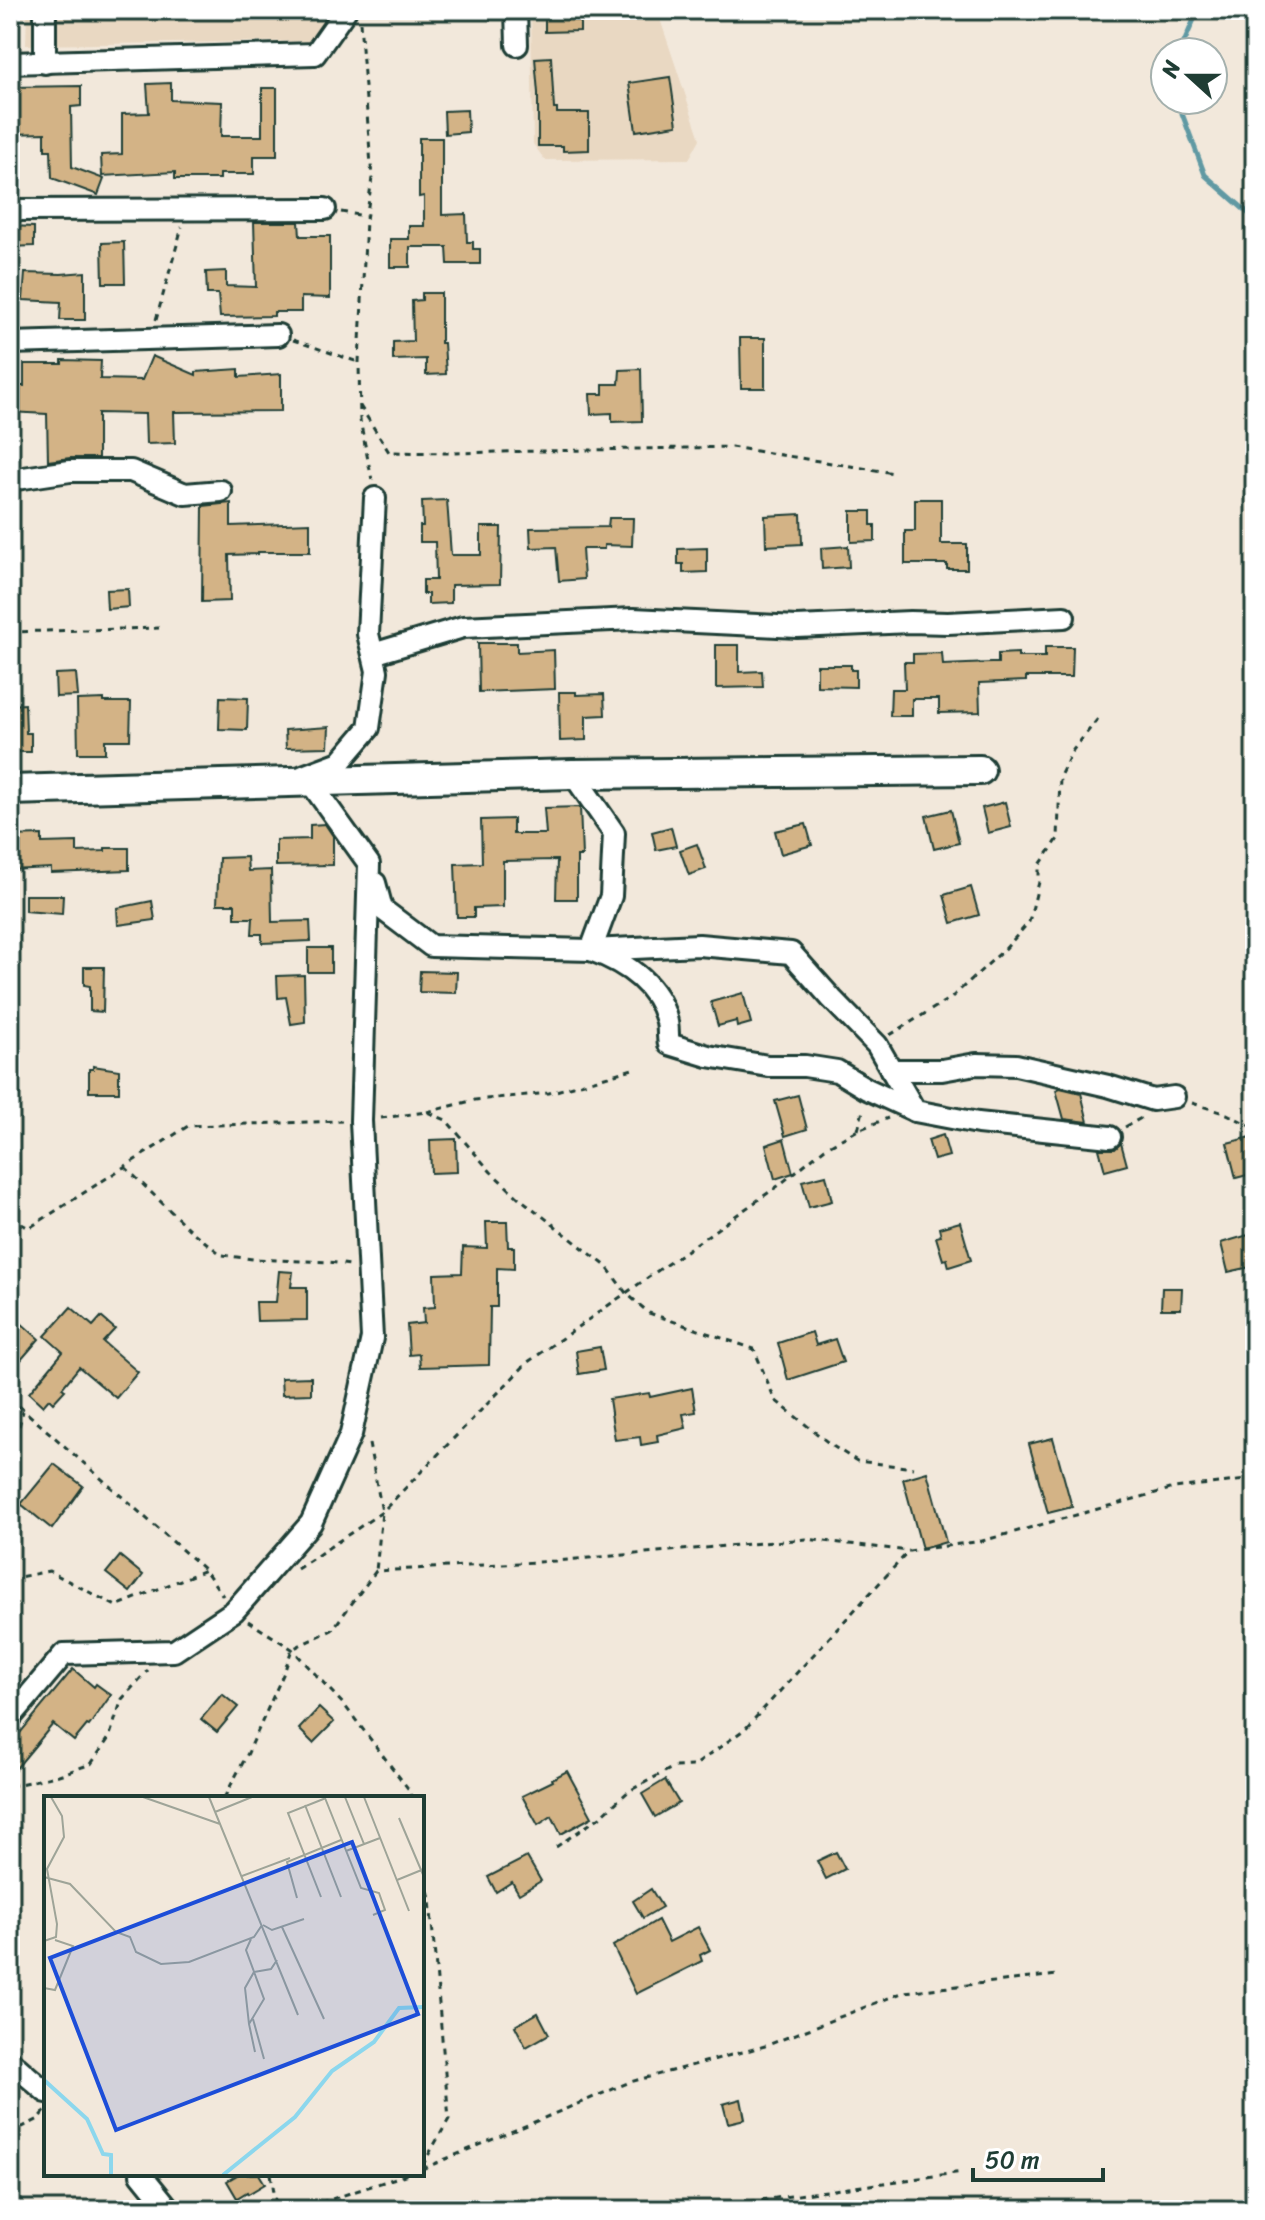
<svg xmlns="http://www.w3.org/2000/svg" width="1265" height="2220" viewBox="0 0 1265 2220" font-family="Sriracha,sans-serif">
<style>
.built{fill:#e9d8c2}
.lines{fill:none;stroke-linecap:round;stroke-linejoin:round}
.stream{stroke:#6099a3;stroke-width:5}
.building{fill:#d3b386;stroke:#1f3d34;stroke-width:2}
.street-casing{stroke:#1f3d34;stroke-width:26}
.secondary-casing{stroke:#1f3d34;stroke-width:34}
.path{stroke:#1f3d34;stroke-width:3;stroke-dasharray:6 6;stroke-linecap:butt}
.street{stroke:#fff;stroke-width:20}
.secondary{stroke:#fff;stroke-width:28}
.inset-river{fill:none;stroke:#8cd7ed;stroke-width:4}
.inset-road{fill:none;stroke:#9ea498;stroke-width:2}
.view{fill:#1d4ed8;fill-opacity:0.15;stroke:#1d4ed8;stroke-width:4}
.inset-edge{fill:none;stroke:#1f3d34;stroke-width:4}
</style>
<rect width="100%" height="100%" fill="#f2e8db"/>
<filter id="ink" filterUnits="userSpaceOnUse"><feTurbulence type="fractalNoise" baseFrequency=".0125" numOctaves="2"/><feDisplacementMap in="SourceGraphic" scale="16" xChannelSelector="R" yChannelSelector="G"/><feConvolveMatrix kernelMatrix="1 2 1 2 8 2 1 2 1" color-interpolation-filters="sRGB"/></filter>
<g filter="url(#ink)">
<g class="built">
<path d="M27 10H337L315 41 26 45Z"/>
<path d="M531 10H657L700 139 689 159 545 160 533 144Z"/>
</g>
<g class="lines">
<g class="stream">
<path d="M1180 52 1198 10"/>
<path d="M1177 100 1205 175 1255 219"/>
</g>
</g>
<g class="building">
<path d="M545 10H580V31L545 32Z"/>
<path d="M551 57 554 109H557V113H589V150L563 151V146H538V93L535 58Z"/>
<path d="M670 77 677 125 636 131 629 83Z"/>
<path d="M171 83V100L222 102 221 136H262V88H277V156H254V174H220V179H175V172L102 176 101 155 122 154V114L149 113 147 84Z"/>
<path d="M81 86V106L71 107 72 167 104 179 98 195 52 178 51 150H45V133L10 134V87Z"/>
<path d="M467 110 468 132 445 134 444 111Z"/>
<path d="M419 138H442V215L466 214 467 242H473V249H480V264H448L447 247H410V267H390V239H409V226H424V196L419 197Z"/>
<path d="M254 222H299L300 236H330V298L301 297V312H274V316L220 317 218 294H207L206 272 226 271V286L256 287Z"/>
<path d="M10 226 34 227V246L10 247Z"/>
<path d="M124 242 125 283H103L102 243Z"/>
<path d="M85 272V320H60L61 302 23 300 25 273 61 274Z"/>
<path d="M422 293H441V343H444L446 374 426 375V359L393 360V342L413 341 412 301 422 300Z"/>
<path d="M740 338H765V388H741Z"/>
<path d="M152 356 196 375V372L239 369V377L281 374V411L174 412 175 443 146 444 145 414 98 413V458H70L48 461 47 414 10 412V386H24V364H62V360L101 361 100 379 142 380Z"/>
<path d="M641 369 642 421 612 422V413L591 414 590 394H603V384H619L620 370Z"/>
<path d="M915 499H941V544H967V569H947V564H905V531H915Z"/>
<path d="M447 500 451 555H481V527H501L500 584 451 585V603L428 604V594H423V580H436L435 542H420V526H423L422 501Z"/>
<path d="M231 503V526L310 523V552H258V554L229 555 230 601 202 602 203 506Z"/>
<path d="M851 511H871V525H875V541L851 542Z"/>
<path d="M801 514 802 544 766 546 765 516Z"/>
<path d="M609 518H633L632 546 604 545V549H582L584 579 559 581 556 547 531 548 530 528 608 527Z"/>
<path d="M848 546 849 567 822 569 821 548Z"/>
<path d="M707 548V572L683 573V564H678V549Z"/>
<path d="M128 589 129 607 107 609 106 590Z"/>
<path d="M478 643H517V652L554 650 555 689 479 692Z"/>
<path d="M716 645H739V672L762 671 763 687 716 688Z"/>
<path d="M1045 647H1073L1072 677H1026V681L979 683 980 712 939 713V699H912V716H890L891 689H905L904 662H913V654L942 653 943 665 991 663H998V654L1018 653V657H1045Z"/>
<path d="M817 665H851V670H856V687L817 686Z"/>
<path d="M76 673 78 696 56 697 55 674Z"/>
<path d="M559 692H576V695L604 694 605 715 586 716V740L560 741Z"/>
<path d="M220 697 248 698 247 730 219 729Z"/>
<path d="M104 699V702H131L130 740H105V753H78L77 700Z"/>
<path d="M25 704 26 733H31V752H10V705Z"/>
<path d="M329 727 328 747 286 748 285 730Z"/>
<path d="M1005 802 1011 827 988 833 982 808Z"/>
<path d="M580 807 582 856H577V899H556L557 860 503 861V907L474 908V917H457L455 864 482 863 481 820 513 819V834H546L544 808Z"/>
<path d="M951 810 959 843 934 849 926 816Z"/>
<path d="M325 824 333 836V865L276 866V840L310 839V825Z"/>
<path d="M806 824 812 845 781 854 775 831Z"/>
<path d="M671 827 676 846 656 850 652 832Z"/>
<path d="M42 835V843L77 842V852L105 851V848H129V870L51 873V868L10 870V836Z"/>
<path d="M697 844 706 869 689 875 680 850Z"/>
<path d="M247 857 248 871 271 870 272 922 310 921 311 941 262 943V934H252L253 918H235V904H217L219 858Z"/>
<path d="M971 887 979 915 952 923 944 895Z"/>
<path d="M25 895H63L62 914 25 911Z"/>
<path d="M152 901 155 920 118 925 117 908Z"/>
<rect x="308" y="948" width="23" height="24"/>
<path d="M84 967H104L103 1012 90 1011V986L84 985Z"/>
<path d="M420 971 457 972 456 993 419 992Z"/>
<path d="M304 975 305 1022 291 1024 286 997 278 998 277 976Z"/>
<path d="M743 993 751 1023 737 1027 736 1021 718 1026 711 1002Z"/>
<path d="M93 1066 119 1070V1092H89V1069H93Z"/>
<path d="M1060 1088 1081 1093 1088 1122 1064 1119 1056 1090Z"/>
<path d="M798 1095 807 1129 785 1136 775 1101Z"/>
<path d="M943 1135 949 1156 934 1160 928 1140Z"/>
<path d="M1255 1136V1173L1236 1178 1227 1143Z"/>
<path d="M456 1139 457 1172 431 1173 430 1140Z"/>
<path d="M784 1139 793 1173 775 1179 766 1145Z"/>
<path d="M1121 1143 1127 1165 1105 1171 1099 1149H1115Z"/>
<path d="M826 1175 832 1201 809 1207 802 1181Z"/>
<path d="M486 1222H507L508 1247H514V1269L497 1268V1307H490L489 1365 420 1367 419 1354 409 1355 407 1325 424 1323 423 1308 435 1307 434 1274 462 1273 463 1247 487 1248Z"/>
<path d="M960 1222 971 1260 949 1267 947 1259 943 1260 936 1237 941 1236 939 1228Z"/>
<path d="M1255 1233V1266L1228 1272 1221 1243Z"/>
<path d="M279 1271 293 1272 291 1287H307V1320L257 1321 256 1302H276Z"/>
<path d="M1162 1288H1182L1181 1309H1161Z"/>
<path d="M71 1307 93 1326 101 1317 115 1329 103 1342 138 1372 116 1398 79 1367 62 1388 65 1390 53 1403 49 1399 43 1406 29 1393 63 1352 45 1336Z"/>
<path d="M10 1313 39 1339 20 1361 10 1353Z"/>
<path d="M812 1332 816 1345 835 1339 843 1362 788 1380 778 1343Z"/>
<path d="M600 1347 604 1370 579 1374 576 1351Z"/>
<path d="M311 1377V1394L282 1395 281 1378Z"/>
<path d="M692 1388 696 1412 683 1414 686 1428 657 1435 658 1442 641 1445 640 1437 615 1440 609 1399 649 1393 650 1397Z"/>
<path d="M1053 1438 1072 1507 1048 1513 1029 1444Z"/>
<path d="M54 1464 83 1486 52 1529 21 1504Z"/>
<path d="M927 1472 946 1542 922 1549 903 1479Z"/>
<path d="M120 1556 143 1575 130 1592 106 1573Z"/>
<path d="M73 1669 94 1687 96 1684 111 1695 89 1726 87 1725 74 1741 53 1724 10 1776V1745Z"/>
<path d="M222 1694 238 1707 217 1732 201 1719Z"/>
<path d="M319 1708 334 1722 313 1743 299 1729Z"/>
<path d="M567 1771 592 1817 561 1834 552 1816 538 1825 522 1796 553 1781 552 1779Z"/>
<path d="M665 1780 679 1803 655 1817 642 1794Z"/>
<path d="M836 1852 845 1869 826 1879 817 1861Z"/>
<path d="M527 1857 541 1881 519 1894 512 1882 496 1892 488 1877Z"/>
<path d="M651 1889 662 1907 643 1918 633 1901Z"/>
<path d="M658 1920 669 1942 698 1927 710 1950 700 1955 702 1961 636 1994 613 1946Z"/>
<path d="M538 2013 549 2034 526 2047 515 2026Z"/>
<path d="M741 2099 745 2119 728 2123 723 2104Z"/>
<path d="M239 2174H259L265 2184 248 2194 247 2192 237 2198 227 2181Z"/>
</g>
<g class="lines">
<g class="street-casing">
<g id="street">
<path d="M45 10V63"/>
<path d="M516 10 517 45"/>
<path d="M10 63 315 54 346 10"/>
<path d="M10 210 325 209"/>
<path d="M10 343 278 335"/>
<path d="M10 480 70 471H131L185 494 221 491"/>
<path d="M373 654 463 627 633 619 797 627 910 622 948 623 1064 617"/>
<path d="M573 774 614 833 611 896 591 950C624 962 656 982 666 1018 669 1026 667 1035 669 1044L708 1056 768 1066H805L837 1071 867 1089 915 1111"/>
<path d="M303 776 340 762 369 728 377 671 368 634 375 498"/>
<path d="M375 883 382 909 431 946 591 950 699 945 791 953 832 999 877 1045 915 1111 978 1123 1110 1137"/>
<path d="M891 1070H942L976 1064 1016 1065 1108 1086 1153 1100 1174 1097"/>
<path d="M10 1718 64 1654 174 1651 234 1611 311 1523 351 1434 372 1338 361 1121 369 864 310 782"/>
<path d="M10 2061 46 2092"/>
<path d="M141 2174 170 2210"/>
</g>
</g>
<g class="secondary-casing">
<path id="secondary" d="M10 790 573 774 980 770"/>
</g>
<g class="path">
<path d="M360 22 372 178 366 220 359 362 360 420 372 480"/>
<path d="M341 212 365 216"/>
<path d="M156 320 182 227"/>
<path d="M293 340 358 362"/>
<path d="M360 406 389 452 450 453 731 447 894 473"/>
<path d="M10 632 159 628"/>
<path d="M890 1035 952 997 1006 948 1029 922 1039 882V866L1058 839 1060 776 1073 750 1101 715"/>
<path d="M1192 1103 1227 1114 1255 1128"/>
<path d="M427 1112 475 1100 549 1093 636 1068"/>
<path d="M381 1118 427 1112 446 1120 491 1172 518 1197 606 1266 626 1293 649 1313 754 1349 775 1400 831 1445 857 1461 913 1468"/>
<path d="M1125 1127 1143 1117"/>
<path d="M858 1130 864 1107"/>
<path d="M125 1167 190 1230 222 1255 253 1259 329 1262 350 1265"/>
<path d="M10 1218 29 1228 188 1126 342 1121"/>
<path d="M10 1398 205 1570 223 1596"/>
<path d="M369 1444 382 1512 376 1571"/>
<path d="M10 1461 23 1411"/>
<path d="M297 1569 382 1512 528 1362 778 1186 825 1148 858 1130 888 1118"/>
<path d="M10 1579 49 1571 116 1606 205 1570"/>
<path d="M248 1621 292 1649 345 1706 410 1791 411 1798"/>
<path d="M10 1786 56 1776 91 1764 109 1738 122 1699 148 1670"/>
<path d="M224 1798 248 1753 285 1670 292 1649 332 1630 376 1571 555 1561 807 1539 909 1551 982 1541 1174 1488 1255 1479"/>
<path d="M556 1847 600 1817 629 1791 674 1767 694 1766 745 1729 909 1551"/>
<path d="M422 1856 430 1900 449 2119 422 2166"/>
<path d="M10 2133 39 2119 46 2110"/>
<path d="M422 2169 630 2082 765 2046 904 1992 1057 1975"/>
<path d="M271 2174 277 2210"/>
<path d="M298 2210 408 2174"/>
<path d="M690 2210 963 2172"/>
</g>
<use href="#street" class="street"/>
<use href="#secondary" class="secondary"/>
</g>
</g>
<g transform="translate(44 1796)">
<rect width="380" height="380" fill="#f2e8db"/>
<path class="inset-river" d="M0 284 43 323 59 358 67 359V379M179 379 251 321 288 275 330 246 355 212 380 211"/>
<path class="inset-road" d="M99 1 176 28M165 1 254 219M301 1 320 48M320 1 365 115M281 2 317 92 335 97 341 114 329 119M261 9 297 101M171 16 208 1M355 22 380 81M302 55 336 42M198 80 246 62M0 81 26 88 72 136 86 141 92 156 117 168 145 166 210 141 218 129M353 84 380 73M277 101 244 17 282 2M253 102 243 66 297 44M219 129 228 134 260 123M238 131 280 223M207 143 202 154 220 203 205 228 211 256M0 145 12 141 13 128 3 73 20 41 18 20 7 1M0 192 11 194 29 150 11 144M209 223 220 263M205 228 201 192 210 176 227 173 233 164"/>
<path class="view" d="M308 46 374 218 72 334 6 162Z"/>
<rect width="380" height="380" class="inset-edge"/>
</g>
<rect width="1265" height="2220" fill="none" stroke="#fff" stroke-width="40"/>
<rect x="20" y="20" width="1225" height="2180" fill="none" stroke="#1f3d34" stroke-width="3" filter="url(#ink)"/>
<g transform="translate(1189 76) rotate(291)"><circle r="38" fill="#ffffff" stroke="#a5b1ae" stroke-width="2"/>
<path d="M0-6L14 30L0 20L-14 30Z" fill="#1f3d34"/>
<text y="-12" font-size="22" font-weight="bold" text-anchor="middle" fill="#1f3d34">N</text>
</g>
<path d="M973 2168v12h130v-12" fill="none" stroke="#1f3d34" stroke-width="4"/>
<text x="985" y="2168" font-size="24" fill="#1f3d34" stroke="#ffffff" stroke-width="6" paint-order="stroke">50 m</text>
</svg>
